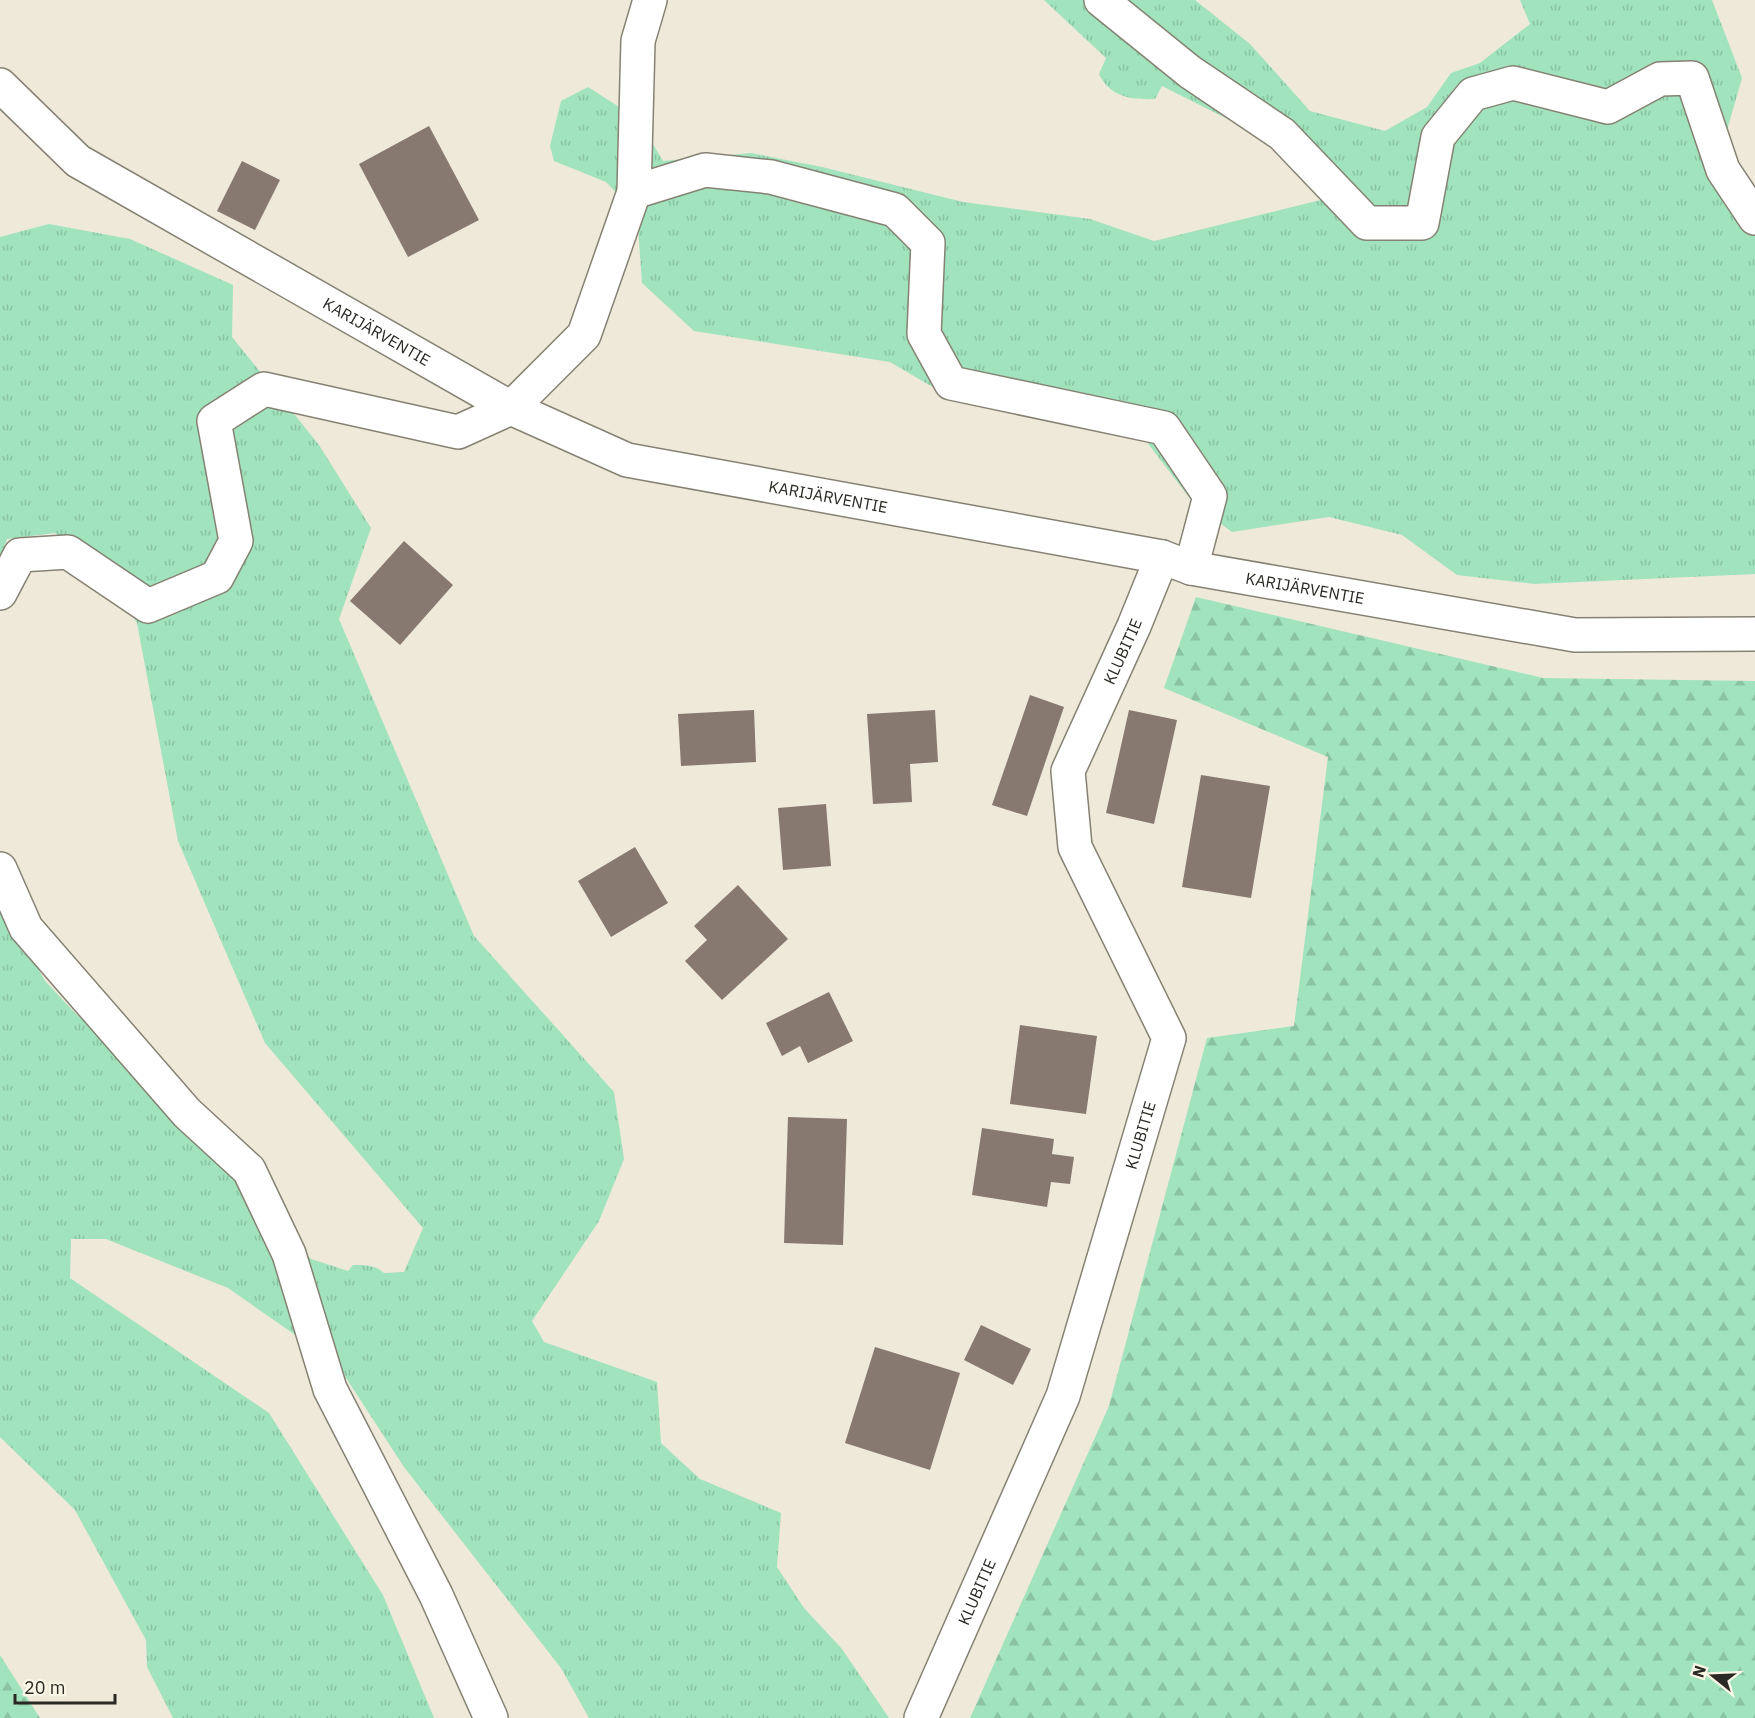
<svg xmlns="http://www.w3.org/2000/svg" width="1755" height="1718" viewBox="0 0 1755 1718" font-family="'IBM Plex Sans',sans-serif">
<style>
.grass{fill:url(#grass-tufts)}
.forest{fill:url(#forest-firs)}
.building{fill:#877870}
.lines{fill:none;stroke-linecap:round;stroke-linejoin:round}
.minor-casing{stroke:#868273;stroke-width:36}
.minor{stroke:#fff;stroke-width:33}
.labels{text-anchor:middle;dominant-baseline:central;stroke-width:5;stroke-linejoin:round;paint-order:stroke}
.street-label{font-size:16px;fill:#2a2923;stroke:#fbf7e6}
</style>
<defs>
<pattern id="grass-tufts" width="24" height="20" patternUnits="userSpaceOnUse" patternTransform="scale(1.5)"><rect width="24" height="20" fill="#a0e3bc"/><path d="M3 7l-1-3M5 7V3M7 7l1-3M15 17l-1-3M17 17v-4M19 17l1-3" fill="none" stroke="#8ac3a1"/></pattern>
<pattern id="forest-firs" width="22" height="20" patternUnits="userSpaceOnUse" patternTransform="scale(1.5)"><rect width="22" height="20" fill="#a0e3bc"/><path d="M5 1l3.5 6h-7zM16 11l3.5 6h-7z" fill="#8ac3a1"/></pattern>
</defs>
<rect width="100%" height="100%" fill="#eee9d9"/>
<g class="grass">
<path d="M1044 0H1195L1250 44 1310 111 1385 131 1427 107 1451 73 1480 63 1530 24 1520 0H1712L1742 78 1725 137 1755 197V574L1534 584 1457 575 1402 535 1329 517 1232 532 1195 505 1146 441 948 396 890 362 694 331 642 283 637 214 606 182 554 161 550 146 561 101 588 87 638 119 663 161 751 153 822 167 963 202 1090 219 1154 241 1341 195 1325 168 1162 86 1155 99C1131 100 1110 97 1099 74L1106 58Z"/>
<path d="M49 224 130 239 233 285 232 337 319 445 371 528 339 619 474 936 614 1092 624 1159 599 1221 532 1321 544 1342 657 1382 661 1443 700 1479 781 1513 777 1567 804 1608 842 1649 889 1718H589L561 1668 404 1467 337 1364 228 1288 106 1239H71L70 1278 269 1413 383 1595 434 1718H173L147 1667 146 1640 75 1510 0 1437V902L45 981 78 1016 90 1021 131 1073 311 1259 348 1271 353 1265C364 1265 376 1265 384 1273L404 1272 423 1228 265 1043 178 841 137 623 101 564 55 533 7 539 0 558V237Z"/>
</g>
<g class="forest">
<path d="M1196 597 1543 678 1755 681V1718H970L1109 1406 1207 1038 1294 1026 1328 757 1164 688Z"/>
<path d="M0 1655 40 1718H0Z"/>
</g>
<g class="building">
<path d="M429 126 479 220 408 257 359 164Z"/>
<path d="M242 161 280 180 255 230 217 211Z"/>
<path d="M404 541 453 585 400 645 350 601Z"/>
<path d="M1030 695 1064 707 1027 816 992 805Z"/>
<path d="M754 710 756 762 681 766 678 714Z"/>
<path d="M935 710 938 762 910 764 912 802 873 804 867 714Z"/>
<path d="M1129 710 1177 720 1154 824 1106 813Z"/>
<path d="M1201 775 1270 786 1251 898 1182 887Z"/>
<path d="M826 804 831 866 783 870 778 808Z"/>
<path d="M635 847 668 903 611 937 578 881Z"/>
<path d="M738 885 788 939 722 1000 685 961 707 940 694 926Z"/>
<path d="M829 992 853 1041 808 1063 800 1046 782 1056 766 1023Z"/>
<path d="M1020 1025 1097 1036 1086 1114 1010 1104Z"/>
<path d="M788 1117 847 1119 843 1245 784 1243Z"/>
<path d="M982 1128 1054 1139 1052 1154 1074 1157 1070 1184 1051 1182 1047 1207 972 1195Z"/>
<path d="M981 1325 1031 1349 1013 1385 964 1360Z"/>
<path d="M875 1347 960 1373 930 1470 845 1443Z"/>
</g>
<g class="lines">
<g class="minor-casing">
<g id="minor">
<path d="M1101 0 1190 72 1282 134 1367 223H1422L1438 137 1473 94 1513 83 1608 107 1660 79 1692 78 1723 170 1755 218"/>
<path id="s1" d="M0 85 78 161 511 408 627 460 1162 557 1191 568 1575 635 1755 634"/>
<path d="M634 192 705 170 771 177 895 210 928 243 924 334 951 383 1164 428 1210 496 1191 568"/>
<path d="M0 593 20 555 68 552 148 606 217 577 236 541 214 421 264 389 458 432 511 408 584 335 634 192 638 41 650 0"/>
<path d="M0 869 26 928 187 1113 249 1170 289 1254 330 1389 436 1595 491 1718"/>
<path id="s2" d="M921 1718 1063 1396 1169 1038 1075 847 1068 771 1134 626 1162 557"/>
</g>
</g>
<use href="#minor" class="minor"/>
</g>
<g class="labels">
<g class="street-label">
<text stroke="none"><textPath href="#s1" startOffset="453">KARIJÄRVENTIE</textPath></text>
<text stroke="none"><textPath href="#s1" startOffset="939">KARIJÄRVENTIE</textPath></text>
<text stroke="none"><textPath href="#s1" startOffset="1425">KARIJÄRVENTIE</textPath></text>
<text stroke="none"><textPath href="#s2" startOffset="1146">KLUBITIE</textPath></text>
<text stroke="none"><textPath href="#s2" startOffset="624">KLUBITIE</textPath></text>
<text stroke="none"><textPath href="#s2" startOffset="138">KLUBITIE</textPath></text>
</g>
</g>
<g transform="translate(1713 1676) rotate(288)" stroke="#fbf7e6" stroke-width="4.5" paint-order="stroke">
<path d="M0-4.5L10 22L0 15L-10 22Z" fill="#2a2923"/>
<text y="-9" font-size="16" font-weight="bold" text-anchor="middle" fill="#2a2923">N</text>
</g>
<path d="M15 1694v9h100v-9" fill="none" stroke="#2a2923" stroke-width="3"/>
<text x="24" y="1694" font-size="18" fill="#2a2923" stroke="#fbf7e6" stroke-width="4.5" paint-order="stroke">20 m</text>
</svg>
